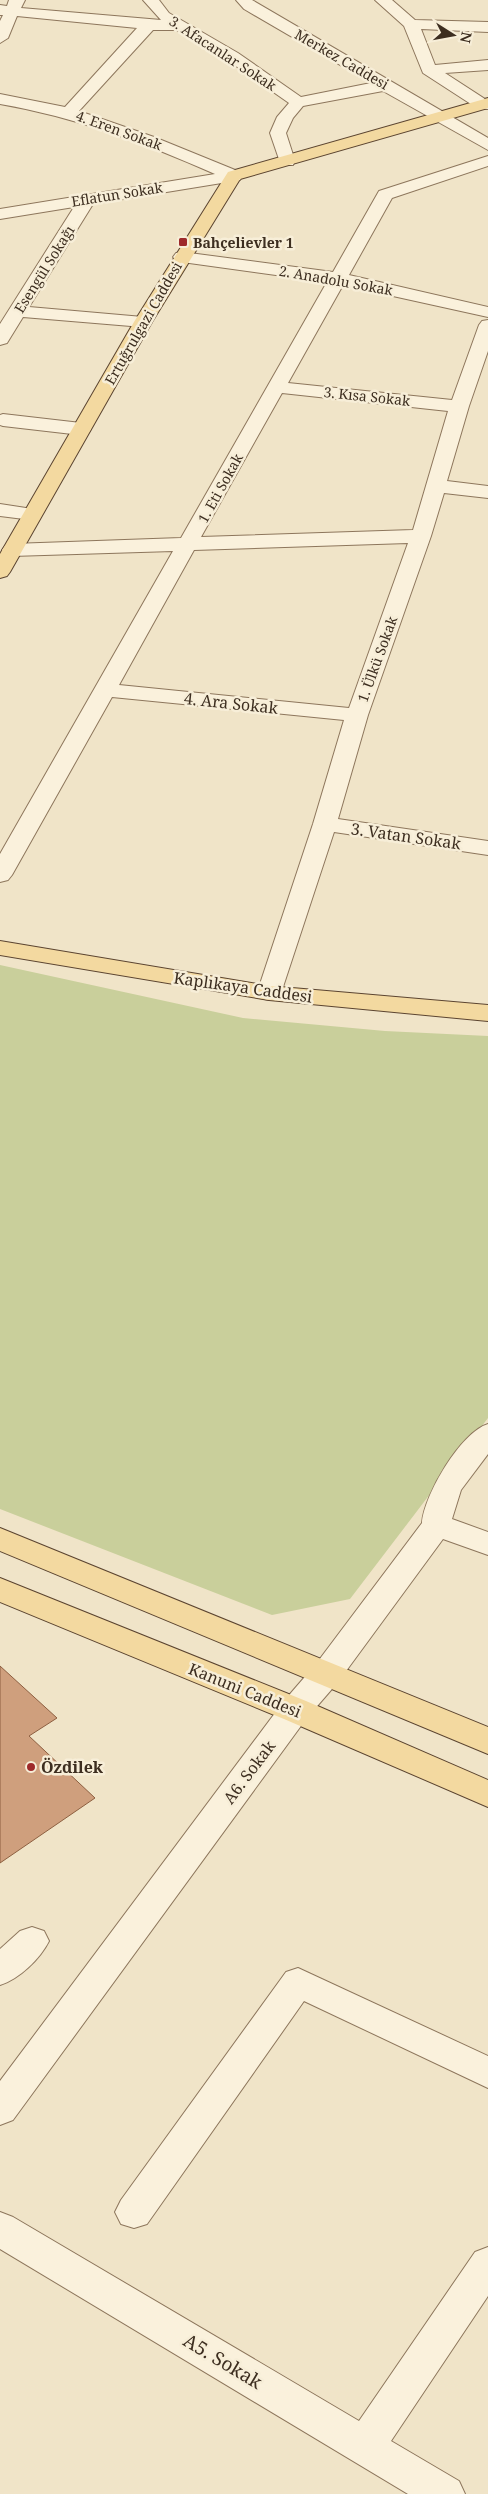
<svg xmlns="http://www.w3.org/2000/svg" width="488" height="2494" viewBox="0 0 488 2494" font-family="'Noto Serif',serif">
<style>
.green{fill:#c9cf9b}
.building{fill:#cf9f7d;stroke:#8d5f41}
.lines{fill:none;stroke-linecap:round;stroke-linejoin:round}
.minor-casing{stroke:#8d765c;stroke-width:2}
.major-casing{stroke:#5b4430;stroke-width:2}
.minor{fill:#faf1dc;fill-rule:evenodd}
.major{fill:#f3d9a0;fill-rule:evenodd}
.poi-dot{fill:#9e2a2b;stroke:#f7eed8;stroke-width:2}
.labels{text-anchor:middle;dominant-baseline:central;stroke-width:5;stroke-linejoin:round;paint-order:stroke}
.far-street-label{font-size:14px;fill:#3d2e20;stroke:#f7eed8}
.far-poi-label{font-size:14px;font-weight:bold;fill:#3d2e20;stroke:#f7eed8;text-anchor:start}
.street-label{font-size:16px;fill:#3d2e20;stroke:#f7eed8}
.poi-label{font-size:16px;font-weight:bold;fill:#3d2e20;stroke:#f7eed8;text-anchor:start}
.near-street-label{font-size:19px;fill:#3d2e20;stroke:#f7eed8}
</style>
<rect width="100%" height="100%" fill="#f0e4c8"/>
<path class="green" d="M0 965 243 1018 385 1031 488 1036V1418L350 1599 272 1615 0 1509Z"/>
<path class="building" d="M0 1666 57 1718 29 1736 95 1798 0 1863Z"/>
<g class="lines">
<g class="minor-casing">
<g id="minor">
<path d="M9 0H25L21 8 161 20 143 0H159L169 13 238 53 301 97 371 83 244 9 236 0H252L488 138V150L383 91 303 106 293 118 286 133 295 161 293 165H281L270 133 277 117 289 103 226 59 176 30H153L79 111 154 137 240 172 242 176 240 180 234 181 93 204 29 307 143 317 149 318 152 322 149 326 143 327 23 317 7 343 0 345V324L74 207 0 219V209L215 174C145 143 75 117 0 104V94L65 107 137 28 17 16 8 38 0 43V21L3 15H0V5L7 6Z"/>
<path d="M375 0H392L415 20 488 22V32L421 29 435 65 488 60V70L445 73 488 101V109L477 108 423 73 404 26Z"/>
<path d="M488 156V166L392 198 349 275 488 307V317L343 285 288 383 452 400 479 325 482 321 488 320V351L469 406 447 481 488 486V498L444 493 431 536 368 715 338 819 488 841V855L334 832 281 993 278 998 269 1000 260 998 257 993 313 824 344 720 112 697 12 875 8 880 0 882V854L173 551 12 556 5 554 2 550 5 546 12 544 181 538 327 282 182 262 176 261 173 257 176 253 182 252 333 272 379 191ZM282 393 448 411 413 530 201 537ZM408 543 349 708 119 685 194 550Z"/>
<path d="M3 414 81 423 88 425 91 429 88 433 81 435 3 426 0 425V415Z"/>
<path d="M0 504 39 510 42 514 39 518 32 520 0 516Z"/>
<path d="M488 1424V1454L461 1490 452 1519 488 1532V1555L443 1539 338 1682 306 1719 13 2120 0 2125V2081L284 1701 316 1664 422 1523C424 1495 461 1432 488 1424Z"/>
<path d="M32 1927 44 1931 49 1941C40 1959 19 1979 0 1985V1949L20 1931Z"/>
<path d="M298 1968 488 2056V2088L304 2001 147 2224 134 2228 121 2224 115 2212 121 2200 286 1972Z"/>
<path d="M0 2212 13 2217 359 2421 475 2252 488 2247V2296L391 2441 459 2481 465 2494H408L0 2249Z"/>
</g>
</g>
<g class="major-casing">
<g id="major">
<path d="M488 98V108L240 179 152 322 10 572 7 576 0 578V554L134 322 228 172Z"/>
<path d="M0 941 269 986 488 1005V1021L269 1000 0 955Z"/>
<path d="M0 1528 488 1727V1754L0 1551Z"/>
<path d="M0 1578 306 1701 488 1780V1807L284 1719 0 1602Z"/>
</g>
</g>
<use href="#minor" class="minor"/>
<use href="#major" class="major"/>
</g>
<g class="poi-dot">
<rect x="178" y="237" width="10" height="10" rx="2.5"/>
<circle cx="31" cy="1767" r="5"/>
</g>
<g class="labels">
<g class="far-street-label">
<text transform="translate(223 53) rotate(33)">3. Afacanlar Sokak</text>
<text transform="translate(342 59) rotate(30)">Merkez Caddesi</text>
<text transform="translate(119 130) rotate(20)">4. Eren Sokak</text>
<text transform="translate(117 194) rotate(-9)">Eflatun Sokak</text>
<text transform="translate(44 269) rotate(-58)">Esengül Sokağı</text>
<text transform="translate(336 280) rotate(10)">2. Anadolu Sokak</text>
<text transform="translate(143 323) rotate(-60)">Ertuğrulgazi Caddesi</text>
<text transform="translate(367 396) rotate(6)">3. Kısa Sokak</text>
<text transform="translate(220 488) rotate(-61)">1. Eti Sokak</text>
<text transform="translate(377 659) rotate(-70)">1. Ülkü Sokak</text>
</g>
<g class="far-poi-label">
<text x="193" y="242">Bahçelievler 1</text>
</g>
<g class="street-label">
<text transform="translate(231 703) rotate(6)">4. Ara Sokak</text>
<text transform="translate(406 836) rotate(8)">3. Vatan Sokak</text>
<text transform="translate(243 987) rotate(8)">Kaplıkaya Caddesi</text>
<text transform="translate(245 1690) rotate(22)">Kanuni Caddesi</text>
<text transform="translate(249 1772) rotate(-53)">A6. Sokak</text>
</g>
<g class="poi-label">
<text x="41" y="1767">Özdilek</text>
</g>
<g class="near-street-label">
<text transform="translate(223 2361) rotate(31)">A5. Sokak</text>
</g>
</g>
<g transform="translate(453 35) rotate(101)" stroke="#f7eed8" stroke-width="4" paint-order="stroke">
<path d="M0-4L9 19L0 12L-9 19Z" fill="#3d2e20"/>
<text y="-8" font-size="14" font-weight="bold" text-anchor="middle" fill="#3d2e20">N</text>
</g>
</svg>
